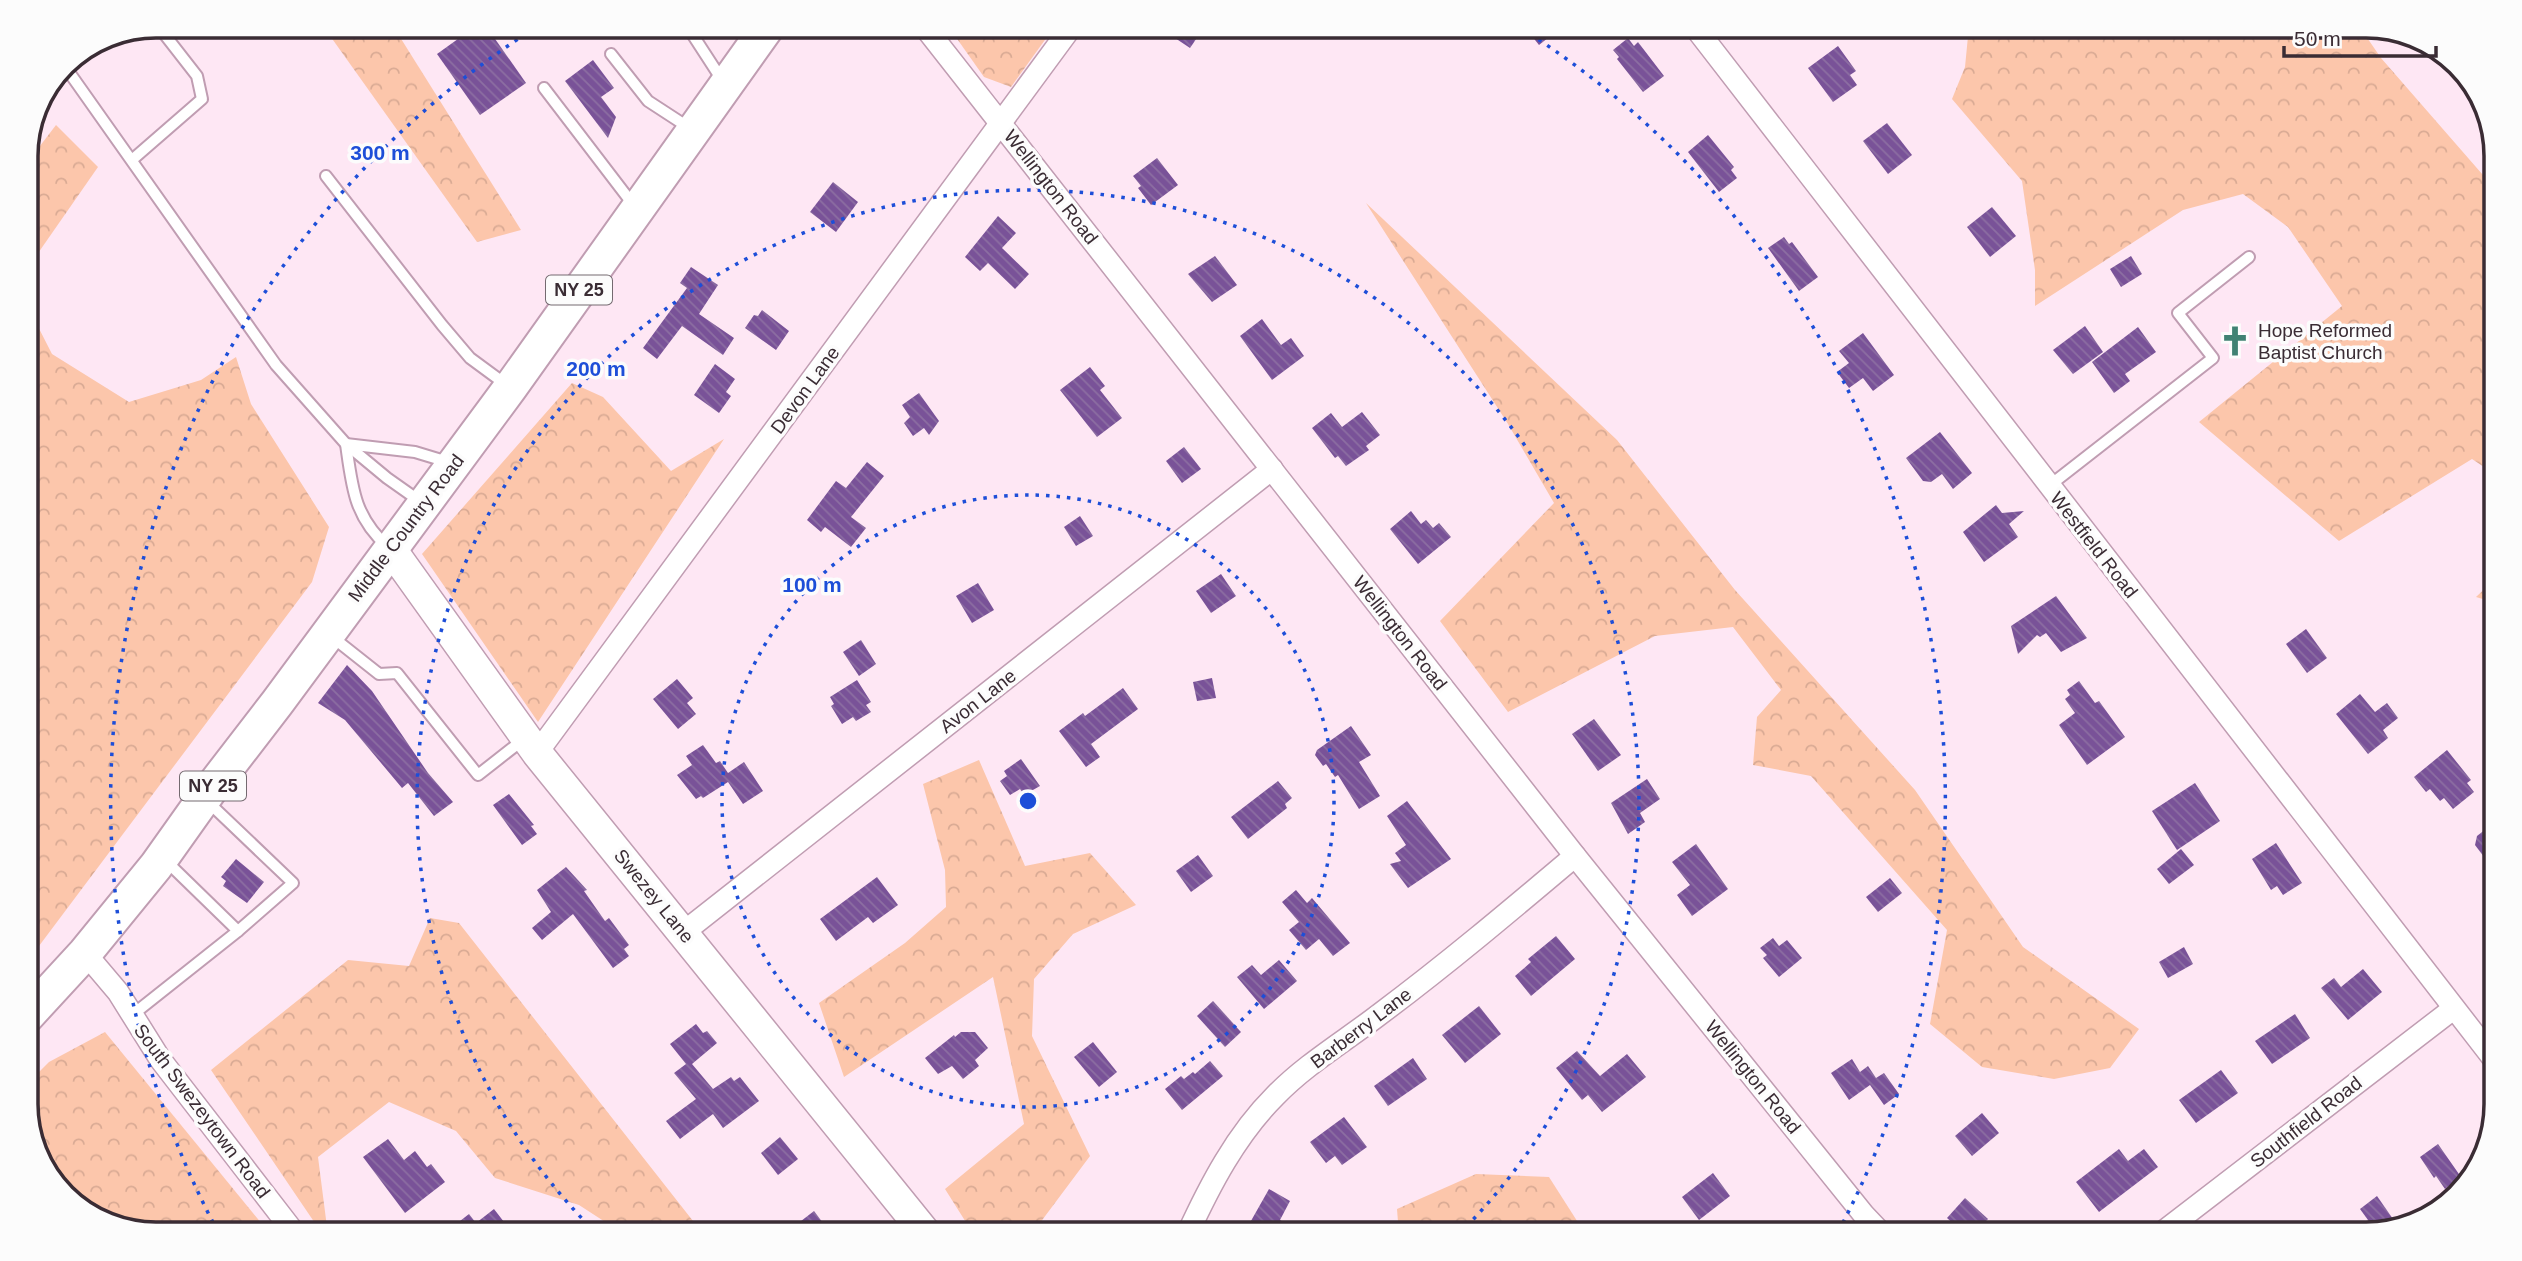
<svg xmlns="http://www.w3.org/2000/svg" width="2522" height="1261" viewBox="0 0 2522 1261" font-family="Arial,sans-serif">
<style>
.forest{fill:url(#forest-crowns)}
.building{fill:url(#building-back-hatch)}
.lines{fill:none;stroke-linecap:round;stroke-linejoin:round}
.lane-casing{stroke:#c09db2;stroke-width:14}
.street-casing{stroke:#c09db2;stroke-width:24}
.secondary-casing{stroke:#c09db2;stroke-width:33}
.primary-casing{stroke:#c09db2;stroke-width:37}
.lane{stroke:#fff;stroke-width:10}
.street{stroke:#fff;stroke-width:21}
.secondary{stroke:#fff;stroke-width:30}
.primary{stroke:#fff;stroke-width:33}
.ring{fill:none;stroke:#1d4ed8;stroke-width:3.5;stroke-dasharray:3.5 7}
.labels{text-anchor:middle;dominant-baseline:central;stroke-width:7;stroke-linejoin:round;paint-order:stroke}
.shield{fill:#fcfcfc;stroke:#746a70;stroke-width:2}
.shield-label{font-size:18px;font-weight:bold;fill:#3a2c34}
.street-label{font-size:19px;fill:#3a2c34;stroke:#fcfcfc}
.poi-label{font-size:19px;fill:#3a2c34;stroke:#fcfcfc;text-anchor:start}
.rim{fill:none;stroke:#3a2c34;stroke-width:3.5}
.centre{fill:#1d4ed8;stroke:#fcfcfc;stroke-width:3.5}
.ring-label{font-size:21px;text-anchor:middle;font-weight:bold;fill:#1d4ed8;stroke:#fcfcfc;stroke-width:7;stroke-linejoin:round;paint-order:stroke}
</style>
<defs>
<pattern id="forest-crowns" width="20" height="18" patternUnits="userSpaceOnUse" patternTransform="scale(1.75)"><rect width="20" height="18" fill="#fcc6ab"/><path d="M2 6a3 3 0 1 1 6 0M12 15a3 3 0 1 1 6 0" fill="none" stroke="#d9aa94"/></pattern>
<pattern id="building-back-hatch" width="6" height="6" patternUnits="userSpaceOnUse" patternTransform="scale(1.75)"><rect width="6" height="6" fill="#795298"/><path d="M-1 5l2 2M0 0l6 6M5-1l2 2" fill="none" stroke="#8c6ea2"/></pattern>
</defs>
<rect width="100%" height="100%" fill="#fee7f4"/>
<g class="forest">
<path d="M323 26H393L521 230 477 242Z"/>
<path d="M524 26H562L534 36Z"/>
<path d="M948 26H1055L1011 87 984 77Z"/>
<path d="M1969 26H2359L2381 58 2496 190V475L2472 459 2339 541 2199 422 2342 306 2288 227 2243 194 2183 210 2035 306V270L2022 181 1952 99 1965 67Z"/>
<path d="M56 125 98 167 27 269V163Z"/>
<path d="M1366 203 1617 440 1735 590 1915 790 2023 947 2139 1029 2110 1068 2054 1079 1982 1067 1930 1024 1947 930 1811 776 1753 765 1757 717 1781 690 1733 627 1655 636 1508 712 1440 621 1554 503 1508 424Z"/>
<path d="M27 305 52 354 129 402 201 380 236 357 251 404 329 527 312 582 27 962Z"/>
<path d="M572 383 603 397 671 471 724 439 538 722 422 554Z"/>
<path d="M2496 578V603L2476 597Z"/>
<path d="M979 760 1025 866 1090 853 1136 905 1073 934 1034 979 1032 1036 1090 1156 1031 1235H974L945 1189 1024 1124 993 977 844 1077 819 1003 905 943 946 907 945 870 923 784Z"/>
<path d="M430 918 459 923 704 1235H618L616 1229 579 1205 495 1178 456 1131 389 1102 318 1157 328 1235H323L211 1070 348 960 409 966Z"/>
<path d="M105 1032 271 1235H157L99 1221 48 1177 27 1113V1084L49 1062Z"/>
<path d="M1476 1174 1549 1177 1586 1235H1399L1397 1209Z"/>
</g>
<g class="building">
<path d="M476 26H486L526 83 480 115 437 54Z"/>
<path d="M1157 26H1205L1190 48Z"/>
<path d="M1524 26H1563L1539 45Z"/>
<path d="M1628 38 1634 46 1638 42 1664 76 1643 92 1617 59 1619 57 1613 50Z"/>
<path d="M1838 46 1856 71 1850 75 1857 85 1833 102 1808 68Z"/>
<path d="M593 60 614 88 601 97 616 117 608 138 565 81Z"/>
<path d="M1887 123 1912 155 1888 174 1863 141Z"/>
<path d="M1708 135 1734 167 1731 170 1737 178 1719 192 1688 152Z"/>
<path d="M1157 158 1178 185 1151 205 1138 188 1141 186 1133 176Z"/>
<path d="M833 182 858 202 836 232 810 212Z"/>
<path d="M1992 207 2016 236 1990 257 1967 227Z"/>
<path d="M998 216 1016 233 1002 248 1029 274 1015 289 988 263 980 271 965 257Z"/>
<path d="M1784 237 1789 244 1792 242 1818 277 1799 291 1768 248Z"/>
<path d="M1215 256 1237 285 1212 302 1188 274Z"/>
<path d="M2131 256 2142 274 2121 287 2110 269Z"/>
<path d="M691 267 718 285 699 314 734 338 723 355 682 326 657 359 643 348 687 288 680 283Z"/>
<path d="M762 310 789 331 776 350 745 328 754 315 758 316Z"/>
<path d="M1262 319 1281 345 1291 338 1304 356 1272 380 1240 336Z"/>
<path d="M2085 326 2103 352 2073 374 2053 350Z"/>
<path d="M2138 327 2156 352 2125 374 2130 381 2114 393 2092 362Z"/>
<path d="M1863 333 1894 375 1873 391 1863 378 1849 388 1837 372 1849 363 1839 351Z"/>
<path d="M715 364 735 379 726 392 731 396 719 413 694 395Z"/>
<path d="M1090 367 1105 386 1100 390 1122 418 1097 437 1060 390Z"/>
<path d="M919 393 939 421 929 435 924 428 913 436 904 423 910 417 902 405Z"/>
<path d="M1362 412 1380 435 1366 446 1369 450 1346 466 1338 456 1335 458 1312 428 1331 413 1342 427Z"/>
<path d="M1940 432 1972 473 1953 489 1942 474 1931 482 1923 481 1906 458Z"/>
<path d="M1184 447 1201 469 1182 483 1166 461Z"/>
<path d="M867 462 884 476 851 517 866 528 851 547 825 527 821 532 807 520 836 481 846 488Z"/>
<path d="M1996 505 2002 513 2024 511 2009 524 2018 537 1984 562 1963 532Z"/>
<path d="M1411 511 1421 524 1426 520 1433 528 1439 523 1451 537 1418 564 1390 529Z"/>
<path d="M1080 516 1093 536 1076 546 1064 527Z"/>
<path d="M1221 574 1236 596 1211 613 1196 591Z"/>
<path d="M978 583 994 610 972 623 956 596Z"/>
<path d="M2056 596 2087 638 2061 652 2046 633 2040 637 2037 635 2018 654 2011 626Z"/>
<path d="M2306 629 2327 658 2307 673 2286 644Z"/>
<path d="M861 640 876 664 859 676 843 652Z"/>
<path d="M347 665 372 691 428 773 453 802 434 816 408 783 402 788 345 720 318 703Z"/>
<path d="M1212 678 1216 698 1197 701 1193 682Z"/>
<path d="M677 679 693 698 687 703 696 714 678 729 653 699Z"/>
<path d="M857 680 871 702 866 705 871 712 856 721 853 717 842 724 831 706 834 704 830 697Z"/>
<path d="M2079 681 2095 703 2099 701 2125 737 2087 765 2059 725 2075 713 2065 699 2070 695 2067 690Z"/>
<path d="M1123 688 1138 709 1091 744 1100 757 1086 767 1059 731 1083 713 1085 716Z"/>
<path d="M2360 694 2375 712 2387 703 2398 718 2383 730 2388 738 2368 754 2336 714Z"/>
<path d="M1594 719 1621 755 1598 771 1572 734Z"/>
<path d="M1351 726 1371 755 1359 762 1380 796 1359 809 1338 775 1335 777 1326 764 1323 766 1315 755 1317 750Z"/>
<path d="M703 745 716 763 720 761 728 773 744 762 763 791 743 804 728 782 703 798 701 796 696 799 677 775 692 765 686 756Z"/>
<path d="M2447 750 2471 780 2467 783 2474 792 2453 809 2444 798 2440 801 2430 789 2426 792 2414 777Z"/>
<path d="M1021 759 1040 786 1024 795 1020 789 1010 795 1000 781 1007 776 1004 771Z"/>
<path d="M1647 779 1660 799 1640 813 1645 822 1628 834 1611 803Z"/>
<path d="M1278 781 1292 798 1285 804 1287 808 1248 839 1231 817Z"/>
<path d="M2195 783 2220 821 2177 850 2152 811Z"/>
<path d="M509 794 534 825 531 826 537 834 522 845 493 805Z"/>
<path d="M1407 801 1451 859 1408 888 1390 864 1401 861 1395 853 1406 845 1387 816Z"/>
<path d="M2496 821V873L2475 845 2477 836Z"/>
<path d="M2276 843 2302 883 2283 895 2277 886 2271 890 2252 859Z"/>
<path d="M1696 844 1728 889 1692 916 1677 895 1690 885 1672 862Z"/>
<path d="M2181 849 2194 865 2169 884 2157 869Z"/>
<path d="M1198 855 1213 876 1191 892 1176 871Z"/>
<path d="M236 859 264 882 247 903 223 886 226 881 221 877Z"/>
<path d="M566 867 587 890 584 891 605 921 609 918 629 945 624 949 629 956 613 968 573 914 542 940 532 928 551 912 537 890Z"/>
<path d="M877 877 898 905 873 923 868 917 836 941 820 919Z"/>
<path d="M1890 878 1902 893 1878 912 1866 897Z"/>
<path d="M1296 890 1307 903 1312 898 1350 943 1333 956 1319 939 1306 950 1289 930 1299 922 1282 902Z"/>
<path d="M1556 936 1575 959 1531 996 1515 976 1531 962 1528 959Z"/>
<path d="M1773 938 1779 946 1787 940 1802 958 1779 977 1763 958 1767 955 1760 948Z"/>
<path d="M2184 947 2193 964 2168 978 2159 962Z"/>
<path d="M1279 960 1297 981 1264 1009 1237 977 1252 965 1261 975Z"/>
<path d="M2363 969 2382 992 2348 1020 2321 988 2334 978 2341 987Z"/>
<path d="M1213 1001 1241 1032 1225 1047 1197 1016Z"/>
<path d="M1479 1006 1501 1034 1465 1063 1442 1035Z"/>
<path d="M2295 1014 2310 1038 2272 1064 2255 1041Z"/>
<path d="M696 1024 703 1033 707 1031 717 1043 692 1064 713 1089 731 1077 734 1081 740 1077 759 1101 723 1128 713 1114 680 1139 666 1121 696 1099 674 1073 686 1064 670 1044Z"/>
<path d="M961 1032H975L988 1048 975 1060 979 1066 963 1079 952 1066 938 1074 925 1058 954 1035 955 1037Z"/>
<path d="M1093 1042 1117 1072 1099 1087 1074 1057Z"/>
<path d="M1577 1051 1600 1076 1627 1054 1646 1077 1602 1112 1588 1095 1582 1100 1556 1068Z"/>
<path d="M1413 1058 1427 1079 1388 1106 1374 1086Z"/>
<path d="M1852 1059 1860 1072 1868 1066 1876 1078 1884 1073 1899 1094 1884 1105 1870 1085 1849 1100 1831 1073Z"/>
<path d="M1210 1061 1223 1076 1182 1110 1165 1089 1181 1076 1184 1079 1193 1072 1195 1074Z"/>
<path d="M2221 1070 2238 1093 2196 1123 2179 1100Z"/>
<path d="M1982 1113 1999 1133 1972 1156 1955 1136Z"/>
<path d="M1344 1117 1367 1147 1342 1165 1335 1156 1326 1163 1310 1142Z"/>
<path d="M780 1137 798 1159 778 1175 761 1153Z"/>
<path d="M388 1139 404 1160 415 1151 427 1167 431 1164 445 1182 405 1213 363 1157Z"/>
<path d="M2438 1144 2461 1177 2445 1189 2436 1176 2434 1178 2420 1157Z"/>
<path d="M2119 1149 2128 1161 2144 1149 2158 1167 2099 1212 2076 1182Z"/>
<path d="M1713 1173 1730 1196 1699 1220 1682 1197Z"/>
<path d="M1269 1189 1290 1201 1280 1220 1305 1235H1243Z"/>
<path d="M2377 1196 2393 1219 2376 1231 2360 1209Z"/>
<path d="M1965 1198 1988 1219 1973 1235H1966L1947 1218Z"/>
<path d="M494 1209 514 1235H442L469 1214 476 1223Z"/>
<path d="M814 1211 832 1235H783Z"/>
</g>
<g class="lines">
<g class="lane-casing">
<g id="lane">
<path d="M687 26 724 83"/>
<path d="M611 54 648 101 691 129"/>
<path d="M64 65 276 365 346 444 387 478 421 502"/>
<path d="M544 88 635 207"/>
<path d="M133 159 202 99 197 76 158 26"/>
<path d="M326 176 442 325 470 358 508 386"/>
<path d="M2049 486 2213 358 2178 313 2249 257"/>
<path d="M388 547C354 517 352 487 346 444L415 452 448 462"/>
<path d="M331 636 379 674 397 673 478 775 524 739"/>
<path d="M206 800 293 883 238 931"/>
<path d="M131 1016 238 931 164 859"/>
</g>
</g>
<g class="street-casing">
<g id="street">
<path d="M924 26 1575 856 1864 1215 1883 1235"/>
<path d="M1694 26 2496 1062"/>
<path d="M537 753 1072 26"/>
<path d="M684 932 1272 469"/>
<path d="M85 953 118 992 160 1059 296 1235"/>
<path d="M1187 1235C1210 1185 1236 1135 1275 1096 1306 1064 1345 1041 1380 1014 1447 964 1511 910 1575 856"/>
<path d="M2159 1235 2453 1009"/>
</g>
</g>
<g class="secondary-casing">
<path id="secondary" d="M391 549 537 753 927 1235"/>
</g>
<g class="primary-casing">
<path id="primary" d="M27 1016 85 953 156 866 210 790 277 703 510 388 768 26"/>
</g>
<use href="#lane" class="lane"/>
<use href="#street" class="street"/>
<use href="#secondary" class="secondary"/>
<use href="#primary" class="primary"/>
</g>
<g class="ring">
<circle cx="1028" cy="801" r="306"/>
<path d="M596 1233A611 611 0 1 1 1460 1233"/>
<path d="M218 1232A917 917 0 0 1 535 28M1521 28A917 917 0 0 1 1838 1232"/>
</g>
<defs>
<g id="church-bare" transform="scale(2.415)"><path d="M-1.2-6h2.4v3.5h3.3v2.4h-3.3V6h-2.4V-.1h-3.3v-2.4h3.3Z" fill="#408273" stroke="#fcfcfc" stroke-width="2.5" paint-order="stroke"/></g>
</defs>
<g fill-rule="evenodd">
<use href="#church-bare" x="2235" y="341"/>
</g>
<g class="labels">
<g class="shield">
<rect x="546" y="275.5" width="66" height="29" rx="5"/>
<rect x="180" y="771.5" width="66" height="29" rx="5"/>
</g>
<g class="shield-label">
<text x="579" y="290">NY 25</text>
<text x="213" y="786">NY 25</text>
</g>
<g class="street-label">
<text transform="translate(1051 187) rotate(52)">Wellington Road</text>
<text transform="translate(805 390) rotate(-54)">Devon Lane</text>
<text transform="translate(406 528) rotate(-53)">Middle Country Road</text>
<text transform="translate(2094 545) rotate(52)">Westfield Road</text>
<text transform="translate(1400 633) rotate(52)">Wellington Road</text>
<text transform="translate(978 701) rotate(-38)">Avon Lane</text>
<text transform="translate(654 896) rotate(51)">Swezey Lane</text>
<text transform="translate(1361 1028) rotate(-37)">Barberry Lane</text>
<text transform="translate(1753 1077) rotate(51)">Wellington Road</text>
<text transform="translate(202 1111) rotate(53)">South Swezeytown Road</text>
<text transform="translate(2306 1122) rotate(-38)">Southfield Road</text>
</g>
<g class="poi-label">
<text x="2258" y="330">Hope Reformed<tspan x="2258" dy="22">Baptist Church</tspan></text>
</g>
</g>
<path d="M0 0H2522V1261H0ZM156 38H2366A118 118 0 0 1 2484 156V1104A118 118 0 0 1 2366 1222H156A118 118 0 0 1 38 1104V156A118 118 0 0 1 156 38Z" fill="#fcfcfc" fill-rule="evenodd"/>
<path class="rim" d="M156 38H2366A118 118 0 0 1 2484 156V1104A118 118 0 0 1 2366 1222H156A118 118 0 0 1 38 1104V156A118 118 0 0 1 156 38Z"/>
<circle cx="1028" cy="801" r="10" class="centre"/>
<g class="ring-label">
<text x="380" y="160">300 m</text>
<text x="596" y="376">200 m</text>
<text x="812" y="592">100 m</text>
</g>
<path d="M2284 46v10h152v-10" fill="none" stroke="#3a2c34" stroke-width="3.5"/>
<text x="2294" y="46" font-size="21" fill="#3a2c34" stroke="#fcfcfc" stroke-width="5" paint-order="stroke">50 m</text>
</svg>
